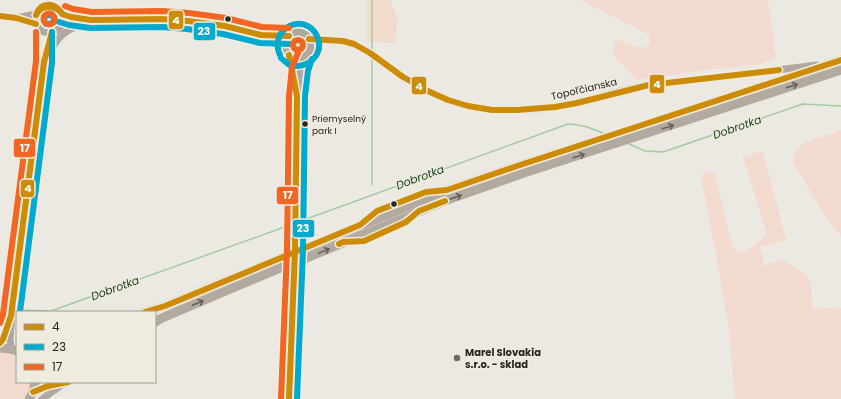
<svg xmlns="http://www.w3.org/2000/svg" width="841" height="399" viewBox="0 0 841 399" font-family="Poppins,sans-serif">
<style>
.green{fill:#f3dace}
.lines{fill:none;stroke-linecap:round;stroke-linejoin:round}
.stream{stroke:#a3cca0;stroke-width:1.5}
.minor{stroke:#b0a8a0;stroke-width:7}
.major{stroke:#b2a99f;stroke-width:9}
.major-bridge{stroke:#b2a99f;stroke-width:9}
.bus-1-casing{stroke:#efebdf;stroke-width:9}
.bus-2-casing{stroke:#efebdf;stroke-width:9}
.bus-3-casing{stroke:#efebdf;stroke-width:9}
.bus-1{stroke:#cd8c06;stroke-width:6}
.bus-2{stroke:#00a9ce;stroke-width:6}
.bus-3{stroke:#f26522;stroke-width:6}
.oneway{stroke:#656059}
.bus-dot{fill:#262520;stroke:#efebdf;stroke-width:1.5}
.poi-dot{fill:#6b6a64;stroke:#efebdf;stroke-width:1.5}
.labels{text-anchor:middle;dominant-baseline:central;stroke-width:3;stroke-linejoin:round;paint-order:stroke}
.bus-label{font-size:9px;fill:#262520;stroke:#efebdf;text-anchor:start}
.street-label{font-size:10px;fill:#262520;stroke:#efebdf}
.poi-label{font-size:10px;font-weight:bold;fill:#262520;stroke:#efebdf;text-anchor:start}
.water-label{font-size:11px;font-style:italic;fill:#143e15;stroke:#efebdf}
.line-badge{stroke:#efebdf;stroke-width:1.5}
.badge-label{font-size:11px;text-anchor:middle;font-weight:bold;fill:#fff}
</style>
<rect width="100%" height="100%" fill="#ece9e2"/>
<g class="green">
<path d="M367 0H390L398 17 395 43 367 41Z"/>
<path d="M580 0H768L776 57 760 64 706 70 637 80 612 54 615 39 641 48 649 46 650 36 642 31Z"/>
<circle cx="49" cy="19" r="8"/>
<circle cx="298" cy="45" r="9"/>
<path d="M841 130V236L826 218 793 162 796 151 804 143Z"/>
<path d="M763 151 786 240 760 247 764 265 783 260 806 274 810 281 813 309 841 308V399H735L730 336 717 259 701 176C704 171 710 170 715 173L732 245C740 256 744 253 754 245 758 241 762 238 767 234L743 157Z"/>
<path d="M0 352H8L17 356V382H31L29 390 23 399H0Z"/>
</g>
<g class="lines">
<g class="stream">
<path d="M372 0V50"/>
<path d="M372 58V185"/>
<path d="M627 143 645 151 663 152 803 104 841 106"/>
<path d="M298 222 568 124C582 124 593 129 605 134"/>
<path d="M0 308 10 309"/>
<path d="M16 310 51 311 293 224"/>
</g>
<g class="minor">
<circle cx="49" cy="19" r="14"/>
<path d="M62 14 71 17 83 19"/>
<path d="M0 16 16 18 36 24"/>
<path d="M16 18 36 14"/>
<path d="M62 24 91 20 162 19 188 21 225 26 261 35 289 36"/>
<circle cx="298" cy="45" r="13"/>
<path d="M263 36 285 47"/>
<path d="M309 39C326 42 338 38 354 44 369 50 382 61 395 71 417 87 441 99 468 106 500 113 536 111 567 105 595 99 622 89 650 85 673 81 696 80 719 77 751 74 784 69 816 65"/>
<path d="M48 55C59 36 62 32 82 24"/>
<path d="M289 55 295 86"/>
<path d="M0 343 3 339 8 324"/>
<path d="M11 349 10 339 13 302 44 62 52 32"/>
<path d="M42 399 63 384"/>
<path d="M289 399 295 250 297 96 300 69 305 56"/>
</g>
<g class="major">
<path d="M304 249 447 190 520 165 620 133 841 60"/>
<path d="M304 259 450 199 524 173 841 70"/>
<path d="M145 312 165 306 281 258"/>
<path d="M155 322 162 318 280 268"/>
<path d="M0 348 11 349 17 351"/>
<path d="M33 392 48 386 68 382"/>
<path d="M29 399 33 392 35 382"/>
</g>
<g class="major-bridge">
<path d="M281 258 304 249"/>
<path d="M280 268 304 259"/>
</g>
<g class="bus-1-casing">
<g id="bus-1">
<path d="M62 14 71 17 91 20 162 19 188 21 225 26 261 35 289 36"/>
<path d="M36 15C40 2 53 2 61 12"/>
<path d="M36 15C41 5 53 5 61 12"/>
<path d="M0 16 16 18 36 24"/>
<path d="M309 39 343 41 354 44 370 53 403 77 430 92 448 100 468 106 492 110H517L555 107 577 103 649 85 779 70"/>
<path d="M289 55 297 96 295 250 289 399"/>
<path d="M339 244 343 242 364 241 406 222 419 211 445 201"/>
<path d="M145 312 165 306 360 225 377 211 426 192 447 190 520 165 841 60"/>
<path d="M0 343 3 339 11 316 44 62 52 32"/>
<path d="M33 392 48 386 68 382"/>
</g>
</g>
<g class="bus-2-casing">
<g id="bus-2">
<path d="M48 15H51L54 17V22L50 24H46L44 20V17Z"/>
<path d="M59 22 69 25 90 28 162 27 187 29 223 34 260 43 289 44"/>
<path d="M280 55C268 28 305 11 317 36 320 42 320 48 317 54 312 64 298 69 288 64 286 62 283 60 281 58"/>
<path d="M20 312 52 63V32"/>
<path d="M297 399 303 250 305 96 308 71 312 59"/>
</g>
</g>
<g class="bus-3-casing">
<g id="bus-3">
<path d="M65 6 73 9 92 12 162 11 189 13 226 18 262 27 289 28"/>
<circle cx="49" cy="19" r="5.5"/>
<circle cx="298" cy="45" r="5"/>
<path d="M0 323 3 314 36 61V32"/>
<path d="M281 399 287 250 289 96 292 67 298 53"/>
</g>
</g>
<use href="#bus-1" class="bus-1"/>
<use href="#bus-2" class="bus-2"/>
<use href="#bus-3" class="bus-3"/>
</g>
<defs><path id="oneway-shaft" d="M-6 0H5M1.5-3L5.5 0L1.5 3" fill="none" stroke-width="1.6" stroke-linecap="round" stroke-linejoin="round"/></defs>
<g class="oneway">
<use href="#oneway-shaft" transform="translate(792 86) rotate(-18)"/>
<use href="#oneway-shaft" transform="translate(668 127) rotate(-18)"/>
<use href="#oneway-shaft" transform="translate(579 156) rotate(-18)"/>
<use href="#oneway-shaft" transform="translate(456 197) rotate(-19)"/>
<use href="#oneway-shaft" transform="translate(324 251) rotate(-22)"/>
<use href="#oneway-shaft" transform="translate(198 303) rotate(-23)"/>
</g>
<g class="bus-dot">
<circle cx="228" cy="19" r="3.5"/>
<circle cx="305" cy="124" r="3.5"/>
<circle cx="394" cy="204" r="3.5"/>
</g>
<circle class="poi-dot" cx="457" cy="358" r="4"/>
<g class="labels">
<g class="bus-label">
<text x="312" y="119">Priemyselný<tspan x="312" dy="12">park I</tspan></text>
</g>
<g class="street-label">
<text transform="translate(584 89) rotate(-13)">Topoľčianska</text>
</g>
<g class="poi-label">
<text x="465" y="352">Marel Slovakia<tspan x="465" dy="12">s.r.o. - sklad</tspan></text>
</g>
<g class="water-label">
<text transform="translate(737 127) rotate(-19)">Dobrotka</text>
<text transform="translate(420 177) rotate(-20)">Dobrotka</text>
<text transform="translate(115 288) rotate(-20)">Dobrotka</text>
</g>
</g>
<g class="line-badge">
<rect x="168" y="10" width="16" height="20" rx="4" fill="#cd8c06"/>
<rect x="193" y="22" width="23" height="19" rx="4" fill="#00a9ce"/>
<rect x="649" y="74" width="16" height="20" rx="4" fill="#cd8c06"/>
<rect x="411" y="76" width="16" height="19" rx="4" fill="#cd8c06"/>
<rect x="13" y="138" width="23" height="20" rx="4" fill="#f26522"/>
<rect x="20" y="179" width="15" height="19" rx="4" fill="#cd8c06"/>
<rect x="276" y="186" width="23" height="19" rx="4" fill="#f26522"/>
<rect x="292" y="219" width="23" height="19" rx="4" fill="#00a9ce"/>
</g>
<g class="badge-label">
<text x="176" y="24">4</text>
<text x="204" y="35">23</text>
<text x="657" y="88">4</text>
<text x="419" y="90">4</text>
<text x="25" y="152">17</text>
<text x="28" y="192">4</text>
<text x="288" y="199">17</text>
<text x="303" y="232">23</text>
</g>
<rect x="16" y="311" width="140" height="72" fill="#efebdf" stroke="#9f9c93"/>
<rect x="24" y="324" width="20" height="6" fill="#cd8c06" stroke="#9f9c93"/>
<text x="52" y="331" font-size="12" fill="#262520">4</text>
<rect x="24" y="344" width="20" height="6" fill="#00a9ce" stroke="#9f9c93"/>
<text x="52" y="351" font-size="12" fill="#262520">23</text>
<rect x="24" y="364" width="20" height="6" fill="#f26522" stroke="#9f9c93"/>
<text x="52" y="371" font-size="12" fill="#262520">17</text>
</svg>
